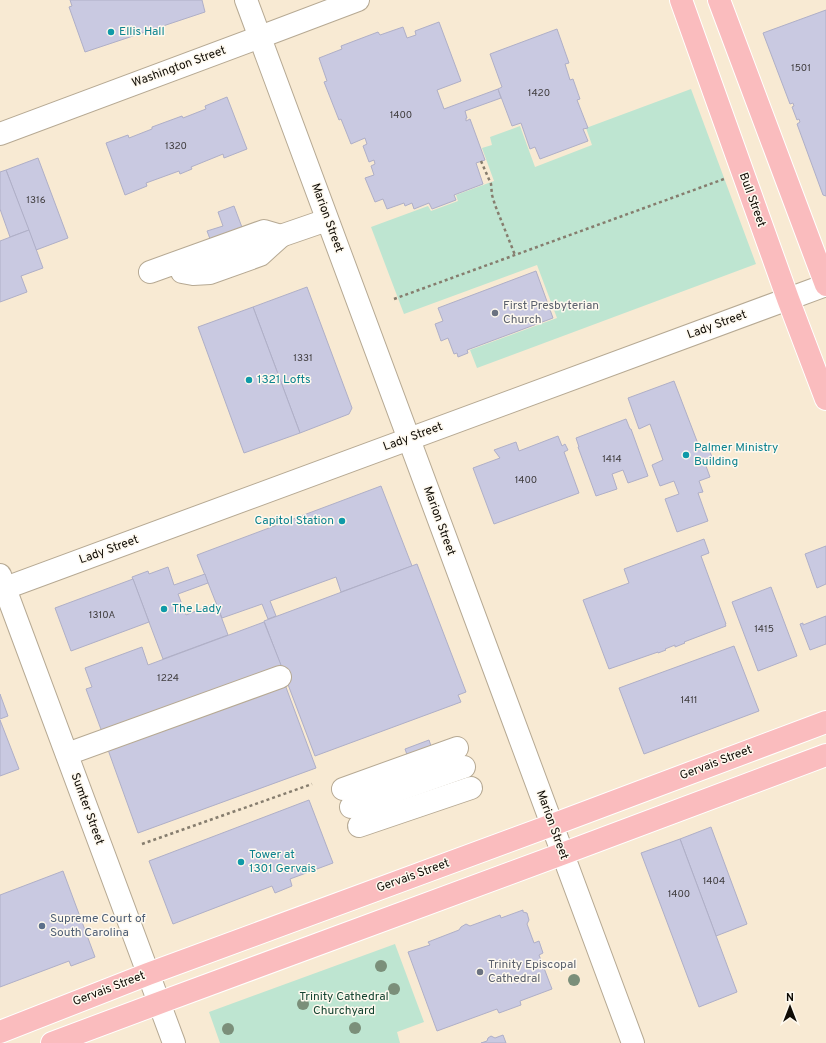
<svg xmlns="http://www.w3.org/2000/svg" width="826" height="1043" viewBox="0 0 826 1043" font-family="Overpass,sans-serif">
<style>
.green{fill:#bee5d1}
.building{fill:#c9c9e1;stroke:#afafc7}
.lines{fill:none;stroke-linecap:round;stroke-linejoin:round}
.minor-casing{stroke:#b6a993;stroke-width:24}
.major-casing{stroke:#fff;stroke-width:24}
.path{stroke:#867d6e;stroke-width:2.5;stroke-dasharray:3 3;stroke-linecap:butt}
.minor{stroke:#fff;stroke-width:22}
.major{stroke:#fabcbe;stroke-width:22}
.tree{fill:#7b8f7a}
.culture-dot{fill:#0f9aa8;stroke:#fef9ef;stroke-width:1.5}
.worship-dot{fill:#6b7280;stroke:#fef9ef;stroke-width:1.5}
.service-dot{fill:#5c6f8a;stroke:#fef9ef;stroke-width:1.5}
.labels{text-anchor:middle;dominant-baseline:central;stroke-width:3;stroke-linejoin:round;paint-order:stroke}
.number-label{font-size:10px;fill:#3e3b3c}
.culture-label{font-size:12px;fill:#0d838f;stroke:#fef9ef;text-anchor:start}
.street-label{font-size:12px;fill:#100c05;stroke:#fef9ef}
.worship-label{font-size:12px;fill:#5b616d;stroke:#fef9ef;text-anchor:start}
.service-label{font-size:12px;fill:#4e5e75;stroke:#fef9ef;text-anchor:start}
.park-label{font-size:12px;fill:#144431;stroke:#fef9ef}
</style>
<rect width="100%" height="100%" fill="#f8ead3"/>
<g class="green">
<path d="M691 89 756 264 477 368 470 350 557 318 537 265 404 314 371 227 428 206 431 211 458 201 456 195 494 181 482 148 492 145 490 137 520 126 535 167 592 145 586 128Z"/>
<path d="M395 944 424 1022 397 1032 400 1043H220L209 1012Z"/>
</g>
<g class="building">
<path d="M70 0H202L205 12 85 52 69 7 72 6Z"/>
<path d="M826 10V196L823 195 797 124 800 122 799 119 797 120 792 107 794 106 793 103 790 104 763 33Z"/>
<path d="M439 22 461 81 437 90 444 109 498 89 501 98 465 111 467 118H466V121L470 119 485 160 476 163 483 184 454 195 456 200 432 209 429 203 414 209 412 203 405 206 404 203 387 209 383 199 375 202 365 178 374 175 371 166 375 164 374 160 369 162 363 146 367 144 365 138 351 144 341 119 339 120 324 82 327 81 319 58 342 49 341 46 378 32 380 35 403 27 407 38 416 35 415 31Z"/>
<path d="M557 29 569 63 565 64 570 80 573 79 580 99 577 100 588 128 583 129 588 141 540 159 535 147 530 149 521 123 512 126 498 89 502 87 490 54Z"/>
<path d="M227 97 247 149 224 158 223 154 191 167 192 169 180 174 179 171 146 183 147 186 125 195 106 143 128 135 129 138 152 129V127L182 116 183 118 206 109 205 106Z"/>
<path d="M38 158 68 238 36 250 6 170Z"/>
<path d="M6 170 29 230 10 237 0 209V172Z"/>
<path d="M234 206 252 254 220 265 207 231 223 226 218 212Z"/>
<path d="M29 230 43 268 21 276 27 292 0 302V241Z"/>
<path d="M536 271 553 318 467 350 468 353 458 357 457 353 454 354 448 338 441 341 435 324 443 321 438 308Z"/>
<path d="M307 287 352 408 349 414 300 433 253 307Z"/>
<path d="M253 307 300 433 244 453 198 327Z"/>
<path d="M674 381 700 449 708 446 714 463 706 466 710 477 699 481 703 492 698 493 708 521 677 532 665 499 679 494 674 481 660 486 652 465 663 460 650 424 639 429 628 398Z"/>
<path d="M626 419 630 429H631L648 476 628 483 623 470 612 474 617 489 596 496 578 447H579L576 438Z"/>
<path d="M558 436 562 446 565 444 568 450 564 452 579 493 494 524 473 468 500 458 494 450 516 442 519 451Z"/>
<path d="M381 486 412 566 341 592 336 577 270 601 276 616 268 619 262 604 222 618 197 555Z"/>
<path d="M704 539 709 553 701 556 726 624H725L726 626 684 642 685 643 675 647V645L665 649 666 650 658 653V652L609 669 583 600 629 583 624 569Z"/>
<path d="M826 546V584L817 588 805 554Z"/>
<path d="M417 564 466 692 458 695 461 702 315 756 264 621Z"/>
<path d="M168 567 174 585 205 574 208 583 178 594 186 615 216 603 228 635 163 659 132 577 148 571 149 574Z"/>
<path d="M133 579 149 622 71 651 55 608Z"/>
<path d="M771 587 797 656 758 671 732 602Z"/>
<path d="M826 616V644L810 650 800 624 803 623V625Z"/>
<path d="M264 622 281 665 102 732 86 689 92 687 85 668 142 647 148 665Z"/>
<path d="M734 646 759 711 644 754 619 688Z"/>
<path d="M284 682 316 768 138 833 107 747Z"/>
<path d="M0 694 8 716 0 719Z"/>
<path d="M0 720 19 769 0 776Z"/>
<path d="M429 740 433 752 409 760 405 749Z"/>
<path d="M309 800 333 863 290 879 292 886 275 893 272 886 173 924 149 861Z"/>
<path d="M711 827 747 924 716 936 680 839Z"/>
<path d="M680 839 737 992 699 1007 641 853Z"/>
<path d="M63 871 95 957 71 966 69 961 0 987V895Z"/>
<path d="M523 910V912L527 913 529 920 527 924 534 943 539 941 543 953 539 955 552 989 520 1001 521 1005 499 1013 497 1009 437 1031 408 952 430 945 428 942 459 930 461 927 466 924 470 926 500 915 501 918Z"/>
<path d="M503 1035 506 1043H481L487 1041 488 1038 491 1036 495 1038Z"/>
</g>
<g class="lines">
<g class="minor-casing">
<g id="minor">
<path d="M246 0 633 1043"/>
<path d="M0 134 260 37 358 0"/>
<path d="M266 241 327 220"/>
<path d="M150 272 264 231 281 236 260 255 210 273 193 274 182 272"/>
<path d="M0 575 174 1043"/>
<path d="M0 590 826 285"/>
<path d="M67 754 280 677"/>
<path d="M343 789 457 748"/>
<path d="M351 807 464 767"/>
<path d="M359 826 471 788"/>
</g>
</g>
<g class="major-casing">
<g id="major">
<path d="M681 0 788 299 826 399"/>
<path d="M719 0 826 285"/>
<path d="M0 1032 148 974 552 825 826 722"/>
<path d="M52 1043 159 1003 562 854 826 755"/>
</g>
</g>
<g class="path">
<path d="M481 161 491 184 492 195 495 205 515 255"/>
<path d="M394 299 724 179"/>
<path d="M142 844 312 784"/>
</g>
<use href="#minor" class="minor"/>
<use href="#major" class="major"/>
</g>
<g class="tree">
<circle cx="381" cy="966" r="6"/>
<circle cx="574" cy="980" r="6"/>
<circle cx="394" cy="989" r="6"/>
<circle cx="303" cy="1004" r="6"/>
<circle cx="355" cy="1028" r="6"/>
<circle cx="228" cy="1029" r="6"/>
</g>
<g class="culture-dot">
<circle cx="111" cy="32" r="4"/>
<circle cx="249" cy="380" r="4"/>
<circle cx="686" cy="455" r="4"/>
<circle cx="342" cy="521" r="4"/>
<circle cx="164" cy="609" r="4"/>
<circle cx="241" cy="862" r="4"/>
</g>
<g class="worship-dot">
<circle cx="495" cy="313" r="4"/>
<circle cx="480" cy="972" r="4"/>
</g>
<circle class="service-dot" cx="42" cy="926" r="4"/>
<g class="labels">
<g class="number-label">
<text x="801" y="68">1501</text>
<text x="539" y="93">1420</text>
<text x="401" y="115">1400</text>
<text x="176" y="146">1320</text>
<text x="36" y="200">1316</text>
<text x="303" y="358">1331</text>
<text x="612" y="459">1414</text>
<text x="526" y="480">1400</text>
<text x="102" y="615">1310A</text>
<text x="764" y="629">1415</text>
<text x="168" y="678">1224</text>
<text x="689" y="700">1411</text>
<text x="714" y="881">1404</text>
<text x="679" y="894">1400</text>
</g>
<g class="culture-label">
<text x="119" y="32">Ellis Hall</text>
<text x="257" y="380">1321 Lofts</text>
<text x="694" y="448">Palmer Ministry<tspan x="694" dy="14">Building</tspan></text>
<text x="334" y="521" text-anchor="end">Capitol Station</text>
<text x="172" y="609">The Lady</text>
<text x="249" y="855">Tower at<tspan x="249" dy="14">1301 Gervais</tspan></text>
</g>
<g class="street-label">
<text transform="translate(179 67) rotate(-20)">Washington Street</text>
<text transform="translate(752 200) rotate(70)">Bull Street</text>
<text transform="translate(327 218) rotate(70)">Marion Street</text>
<text transform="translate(717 325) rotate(-20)">Lady Street</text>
<text transform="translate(413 437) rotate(-20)">Lady Street</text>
<text transform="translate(439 521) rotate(70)">Marion Street</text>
<text transform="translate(109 550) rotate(-20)">Lady Street</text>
<text transform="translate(716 763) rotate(-21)">Gervais Street</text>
<text transform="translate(87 809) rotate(70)">Sumter Street</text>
<text transform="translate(552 825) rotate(70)">Marion Street</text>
<text transform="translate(413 876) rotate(-20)">Gervais Street</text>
<text transform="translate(109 989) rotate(-21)">Gervais Street</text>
</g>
<g class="worship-label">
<text x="503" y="306">First Presbyterian<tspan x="503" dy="14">Church</tspan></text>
<text x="488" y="965">Trinity Episcopal<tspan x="488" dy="14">Cathedral</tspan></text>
</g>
<g class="service-label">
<text x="50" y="919">Supreme Court of<tspan x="50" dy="14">South Carolina</tspan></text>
</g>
<g class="park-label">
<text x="344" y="997">Trinity Cathedral<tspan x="344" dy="14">Churchyard</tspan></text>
</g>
</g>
<g transform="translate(790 1007)" stroke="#fef9ef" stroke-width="3" paint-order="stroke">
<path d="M0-3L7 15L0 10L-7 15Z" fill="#100c05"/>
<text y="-6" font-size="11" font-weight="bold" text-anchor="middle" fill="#100c05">N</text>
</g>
</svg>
